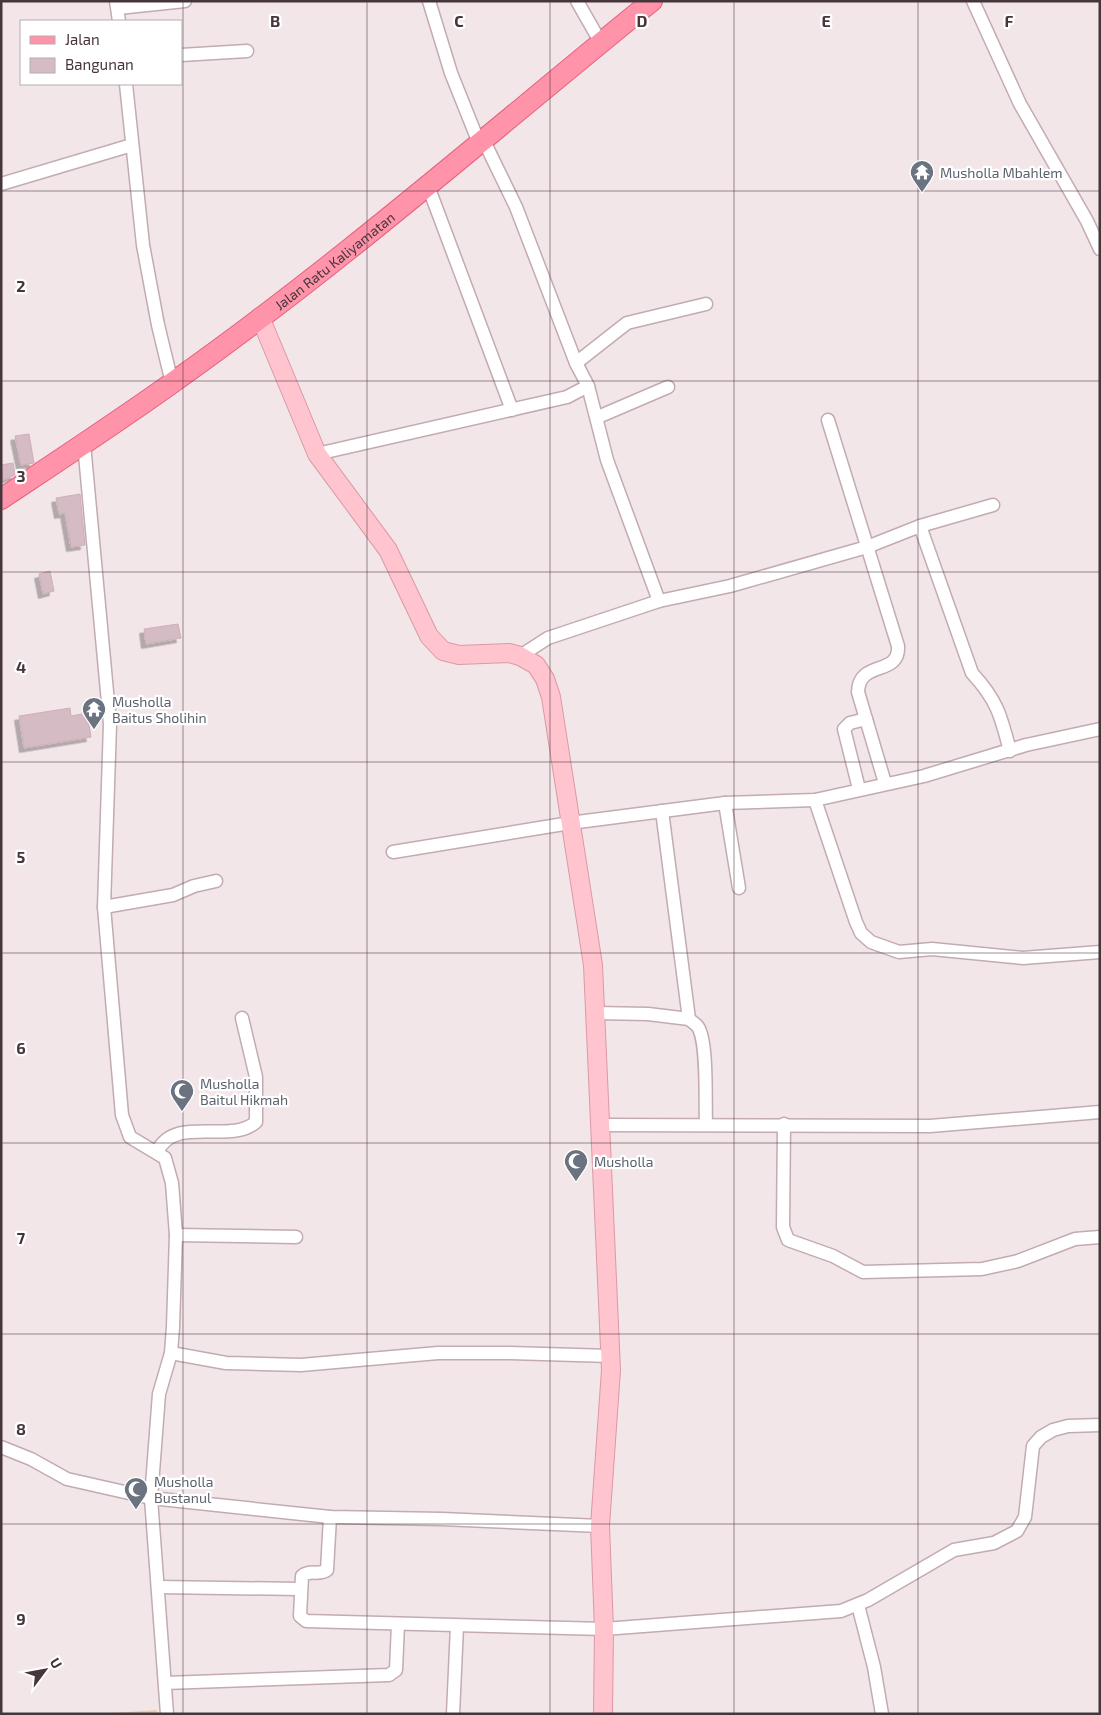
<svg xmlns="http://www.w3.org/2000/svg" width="1101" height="1715" viewBox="0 0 1101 1715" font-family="'Exo 2',sans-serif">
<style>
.green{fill:#e9cdae}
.building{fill:#d5bbc3;stroke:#d0aeb9;filter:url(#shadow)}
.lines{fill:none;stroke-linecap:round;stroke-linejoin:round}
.street-casing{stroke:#c2abb2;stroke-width:15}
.secondary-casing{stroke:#da99a5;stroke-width:20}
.primary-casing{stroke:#e6627f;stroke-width:22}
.street{stroke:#fff;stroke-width:12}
.secondary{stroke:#ffc4ce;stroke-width:18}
.primary{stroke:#ff93aa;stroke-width:20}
.grid{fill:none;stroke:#46353b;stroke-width:1;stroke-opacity:0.55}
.labels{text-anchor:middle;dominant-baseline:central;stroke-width:4.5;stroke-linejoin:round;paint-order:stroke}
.worship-label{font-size:14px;fill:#5b616d;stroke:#fff;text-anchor:start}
.street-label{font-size:14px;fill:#46353b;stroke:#fff}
.grid-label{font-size:16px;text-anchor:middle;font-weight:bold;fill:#46353b;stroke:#fff;stroke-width:4.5;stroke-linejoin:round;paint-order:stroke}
</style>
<defs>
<filter id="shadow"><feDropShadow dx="-4.5" dy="4.5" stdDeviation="0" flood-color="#0004"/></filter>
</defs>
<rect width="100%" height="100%" fill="#f3e6e9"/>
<path class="green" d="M157 1710V1714H113V1713Z"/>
<g class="building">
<path d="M29 434 34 463 21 465 15 436Z"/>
<path d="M13 463 15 475 3 480 1 465Z"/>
<path d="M80 494 85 545 71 547 65 513 59 514 56 498Z"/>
<path d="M50 571 54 591 43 594 39 574Z"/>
<path d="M178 624 181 638 146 644 144 629Z"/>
<path d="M70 708 71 716 87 713 91 737 24 748 19 716Z"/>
</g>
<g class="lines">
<g class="street-casing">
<g id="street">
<path d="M116 1 119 21"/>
<path d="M429 1 451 73 479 143"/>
<path d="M577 1 601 43"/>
<path d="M973 1 1020 104 1087 221 1100 249"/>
<path d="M118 8 185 1"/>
<path d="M181 55 247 51"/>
<path d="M126 84 143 245 158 325 172 383"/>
<path d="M1 184 132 145"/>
<path d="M428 186 512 410"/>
<path d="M576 363 627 323 706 304"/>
<path d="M588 386 607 460 659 601"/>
<path d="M598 417 668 387"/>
<path d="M828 420 898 646C900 677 859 659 858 692L885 783"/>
<path d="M84 444 110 724 104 907 122 1115 130 1137 165 1158 172 1183 176 1235 173 1327 171 1353 159 1394 151 1498 167 1714"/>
<path d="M317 454 567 397 588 386 576 363 516 207 483 139"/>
<path d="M920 526 972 673C997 700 1001 716 1010 751"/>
<path d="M520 656 548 638 659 601 730 586 867 547 920 526 993 505"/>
<path d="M859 789 844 729 850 723 866 719"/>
<path d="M815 800 856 922 861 933 871 942 899 952 932 949 1023 958 1100 952"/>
<path d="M725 803 739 888"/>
<path d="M662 811 689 1019C692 1022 696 1024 698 1027 708 1042 705 1104 706 1124"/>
<path d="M393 852 570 823 725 803 815 800 924 776 1026 745 1100 729"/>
<path d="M104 907 173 895 194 886 216 881"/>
<path d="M596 1013 648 1014 689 1019"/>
<path d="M784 1124 783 1227 788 1240 833 1256 863 1272 982 1269 1018 1261 1075 1239 1100 1237"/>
<path d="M599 1125 930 1126 1100 1112"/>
<path d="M157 1152C175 1114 230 1145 256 1122V1077L242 1018"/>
<path d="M176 1235 296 1237"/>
<path d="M171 1353 226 1363 301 1365 438 1353H510L610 1356"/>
<path d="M1 1447 31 1459 67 1479 151 1498 330 1517 442 1519 600 1526"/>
<path d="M330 1517 327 1570C319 1576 310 1569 302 1576L300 1616 306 1621 604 1629 841 1611 868 1600 954 1550 994 1543 1017 1531 1025 1517 1033 1446 1041 1437 1053 1430 1068 1426 1100 1425"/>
<path d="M158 1587 300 1589"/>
<path d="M858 1605 874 1667 882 1714"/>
<path d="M165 1683 389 1675 396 1670 398 1624"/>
<path d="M453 1714 457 1626"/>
</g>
</g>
<g class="secondary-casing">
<path id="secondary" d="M260 317 317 454 388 550 429 636 443 651 459 655 509 653 520 656 536 665 545 679 551 697 593 965 611 1370 600 1526 604 1629 603 1714"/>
</g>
<g class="primary-casing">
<g id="primary">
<path id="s1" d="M1 499C58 461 116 423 172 383 339 265 493 130 652 1"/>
</g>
</g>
<use href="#street" class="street"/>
<use href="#secondary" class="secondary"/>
<use href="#primary" class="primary"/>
</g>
<path class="grid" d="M183 1V1714M367 1V1714M550 1V1714M734 1V1714M918 1V1714M1 191H1100M1 381H1100M1 572H1100M1 762H1100M1 953H1100M1 1143H1100M1 1334H1100M1 1524H1100"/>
<defs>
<g id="temple-pin" transform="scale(1.25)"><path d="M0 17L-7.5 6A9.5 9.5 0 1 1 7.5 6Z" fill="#6b7280" stroke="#fff"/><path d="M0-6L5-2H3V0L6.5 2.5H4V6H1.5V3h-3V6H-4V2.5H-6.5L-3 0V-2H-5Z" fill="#fff"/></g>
<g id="mosque-pin" transform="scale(1.25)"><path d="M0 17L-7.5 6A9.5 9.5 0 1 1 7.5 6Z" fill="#6b7280" stroke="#fff"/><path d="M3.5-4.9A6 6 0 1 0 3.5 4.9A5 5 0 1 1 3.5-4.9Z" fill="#fff"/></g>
</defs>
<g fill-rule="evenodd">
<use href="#temple-pin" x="922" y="172"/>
<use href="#temple-pin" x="94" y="709"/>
<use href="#mosque-pin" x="182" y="1091"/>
<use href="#mosque-pin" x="576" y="1161"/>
<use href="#mosque-pin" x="136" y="1489"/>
</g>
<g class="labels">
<g class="worship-label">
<text x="940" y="172">Musholla Mbahlem</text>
<text x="112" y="701">Musholla<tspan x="112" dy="16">Baitus Sholihin</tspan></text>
<text x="200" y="1083">Musholla<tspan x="200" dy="16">Baitul Hikmah</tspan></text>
<text x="594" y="1161">Musholla</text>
<text x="154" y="1481">Musholla<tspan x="154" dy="16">Bustanul</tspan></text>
</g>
<g class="street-label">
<text stroke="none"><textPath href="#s1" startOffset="410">Jalan Ratu Kaliyamatan</textPath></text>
</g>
</g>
<g class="grid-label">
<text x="275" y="27">B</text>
<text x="459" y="27">C</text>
<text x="642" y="27">D</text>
<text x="826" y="27">E</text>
<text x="1009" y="27">F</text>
<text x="21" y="292">2</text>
<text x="21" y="482">3</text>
<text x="21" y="673">4</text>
<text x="21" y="863">5</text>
<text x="21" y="1054">6</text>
<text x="21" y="1244">7</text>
<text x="21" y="1435">8</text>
<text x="21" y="1625">9</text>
</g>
<rect width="1101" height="1715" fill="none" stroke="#46353b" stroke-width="5"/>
<rect x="20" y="20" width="162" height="65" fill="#ffffff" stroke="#b5aeb1"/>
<rect x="30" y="36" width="25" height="8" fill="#ff93aa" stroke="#b5aeb1"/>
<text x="65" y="45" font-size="15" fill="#46353b">Jalan</text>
<rect x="30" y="58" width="25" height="15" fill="#d5bbc3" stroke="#b5aeb1"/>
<text x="65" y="70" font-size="15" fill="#46353b">Bangunan</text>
<g transform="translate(45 1670) rotate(58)" stroke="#ffffff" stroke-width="4" paint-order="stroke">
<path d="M0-4L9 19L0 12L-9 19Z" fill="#46353b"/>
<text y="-8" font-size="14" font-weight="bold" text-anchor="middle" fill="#46353b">U</text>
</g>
</svg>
